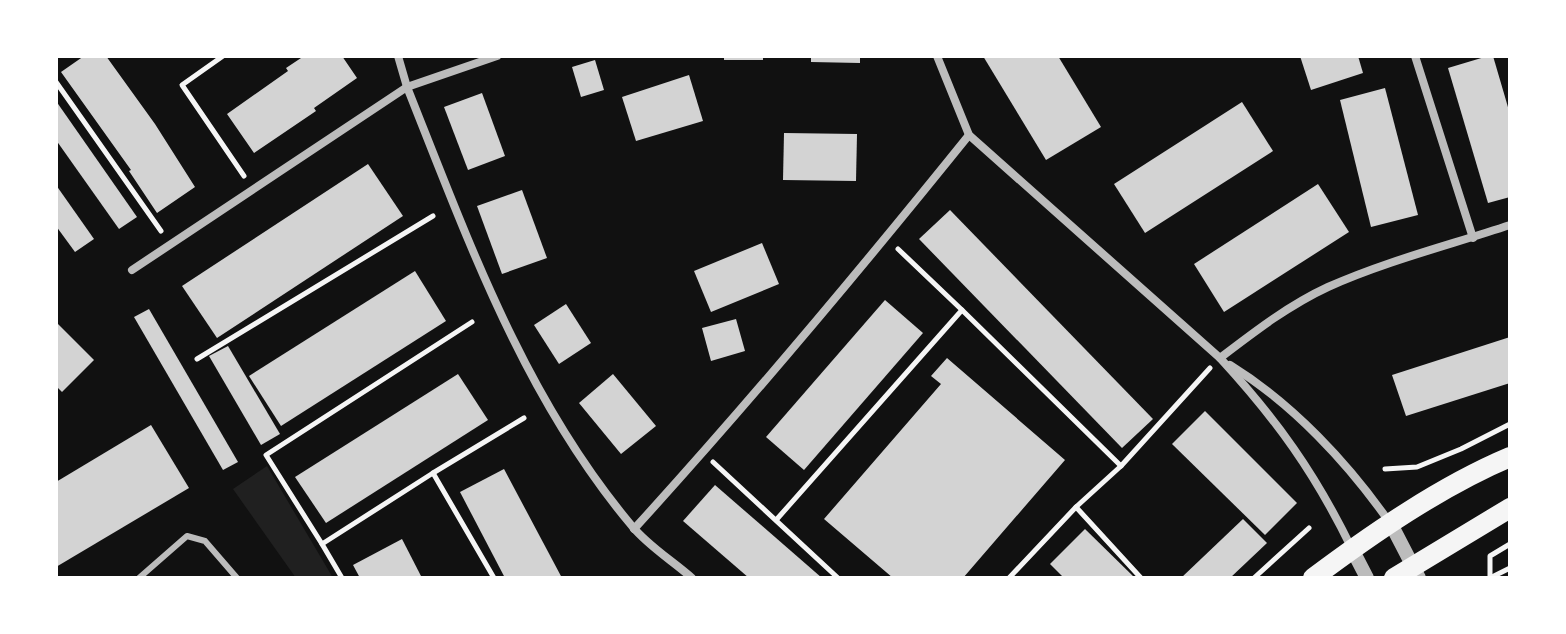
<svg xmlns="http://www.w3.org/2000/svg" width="1566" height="634" viewBox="0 0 1566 634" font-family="Helvetica,sans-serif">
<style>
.green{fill:#202020}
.building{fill:#d3d3d3}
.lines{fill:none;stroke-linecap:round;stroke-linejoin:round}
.path{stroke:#f5f5f5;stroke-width:5}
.service{stroke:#bcbcbc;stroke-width:6}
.minor{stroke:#bcbcbc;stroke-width:8}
.tertiary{stroke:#bcbcbc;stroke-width:14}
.primary{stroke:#f5f5f5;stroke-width:20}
</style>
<rect width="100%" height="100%" fill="#111"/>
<path class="green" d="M267 466 333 578H296L233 489Z"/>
<g class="building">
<path d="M84 56H106L155 124 195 187 157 213 129 171 131 170 61 72Z"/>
<path d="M304 56H342L357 78 314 108 316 111 254 153 227 114 288 71 286 68Z"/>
<rect x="724" y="56" width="39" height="4"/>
<path d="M811 56H860V63L811 62Z"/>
<path d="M983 56H1058L1101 127 1046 160Z"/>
<path d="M1300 56H1358L1363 73 1311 90Z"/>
<path d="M1488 56H1493L1510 114V197L1488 203 1448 68Z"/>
<path d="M595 60 604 90 581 97 572 67Z"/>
<path d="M689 75 703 121 636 141 622 97Z"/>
<path d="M1385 88 1418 215 1371 227 1340 100Z"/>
<path d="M482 93 505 156 468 170 444 107Z"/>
<path d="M56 101 137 217 119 229 56 140Z"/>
<path d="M1242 102 1273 151 1145 233 1114 184Z"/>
<path d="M784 133 857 134 856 181 783 180Z"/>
<path d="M368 164 403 216 217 338 182 286Z"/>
<path d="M1318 184 1349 232 1224 312 1194 264Z"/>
<path d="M56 185 94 239 75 252 56 226Z"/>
<path d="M522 190 547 258 502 274 477 206Z"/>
<path d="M950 210 1153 419 1122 448 919 239Z"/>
<path d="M762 243 779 284 711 312 694 271Z"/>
<path d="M415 271 446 321 281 426 249 376Z"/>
<path d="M885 300 923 333 804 470 766 437Z"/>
<path d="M566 304 591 343 559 364 534 325Z"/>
<path d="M149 309 238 462 223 470 134 317Z"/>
<path d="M736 319 745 351 711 361 702 328Z"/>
<path d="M56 322 94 360 62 392 56 386Z"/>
<path d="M1510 337V383L1406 416 1392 375Z"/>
<path d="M228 346 280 434 261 445 209 356Z"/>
<path d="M947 358 1065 460 963 578H893L824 519 941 384 931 376Z"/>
<path d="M458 374 488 420 326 523 295 477Z"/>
<path d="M613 374 656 426 621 454 579 403Z"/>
<path d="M1205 411 1297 503 1265 535 1172 444Z"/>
<path d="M151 425 189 488 56 567V482Z"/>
<path d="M504 469 562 578H505L460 492Z"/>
<path d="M715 485 822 578H749L683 521Z"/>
<path d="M1243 519 1267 543 1230 578H1181Z"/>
<path d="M1085 529 1135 578H1064L1050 564Z"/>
<path d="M402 539 422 578H360L353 565Z"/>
</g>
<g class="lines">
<g class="path">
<path d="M223 56 182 85 244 176"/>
<path d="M56 82 161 231"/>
<path d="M962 310 1121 466"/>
<path d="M197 359 433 216"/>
<path d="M713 462 838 578"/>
<path d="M1385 469 1417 467 1461 449 1510 424"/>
<path d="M433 473 494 578"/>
<path d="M1076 507 1141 578"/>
<path d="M777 519 962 310 898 249"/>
<path d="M322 544 266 455 472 322"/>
<path d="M342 578 322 544 433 473 524 418"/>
<path d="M1009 578 1076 507 1121 466 1210 368"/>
<path d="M1254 578 1309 528"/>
<path d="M1490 578V556L1510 544"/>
<path d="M1490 578 1510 568"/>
</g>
<path class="service" d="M139 578 187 536 205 541 237 578"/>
<g class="minor">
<path d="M398 56 407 87C468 240 524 398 632 526 648 546 673 561 692 578"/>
<path d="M937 56 969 135 1220 358C1277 420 1315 473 1352 549"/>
<path d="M1415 56 1473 238"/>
<path d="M132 270 407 87 497 56"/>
<path d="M1220 358C1254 332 1289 305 1328 287 1386 261 1450 245 1510 225"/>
<path d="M1230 365C1293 404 1348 463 1390 523"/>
<path d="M634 529C750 402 861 269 969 135"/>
</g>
<g class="tertiary">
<path d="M1391 524 1419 578"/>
<path d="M1352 549 1367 578"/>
</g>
<g class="primary">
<path d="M1313 578C1372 534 1441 486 1510 457"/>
<path d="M1394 578 1510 508"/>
</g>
</g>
<rect width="1566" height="634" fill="none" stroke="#ffffff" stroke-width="116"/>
</svg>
